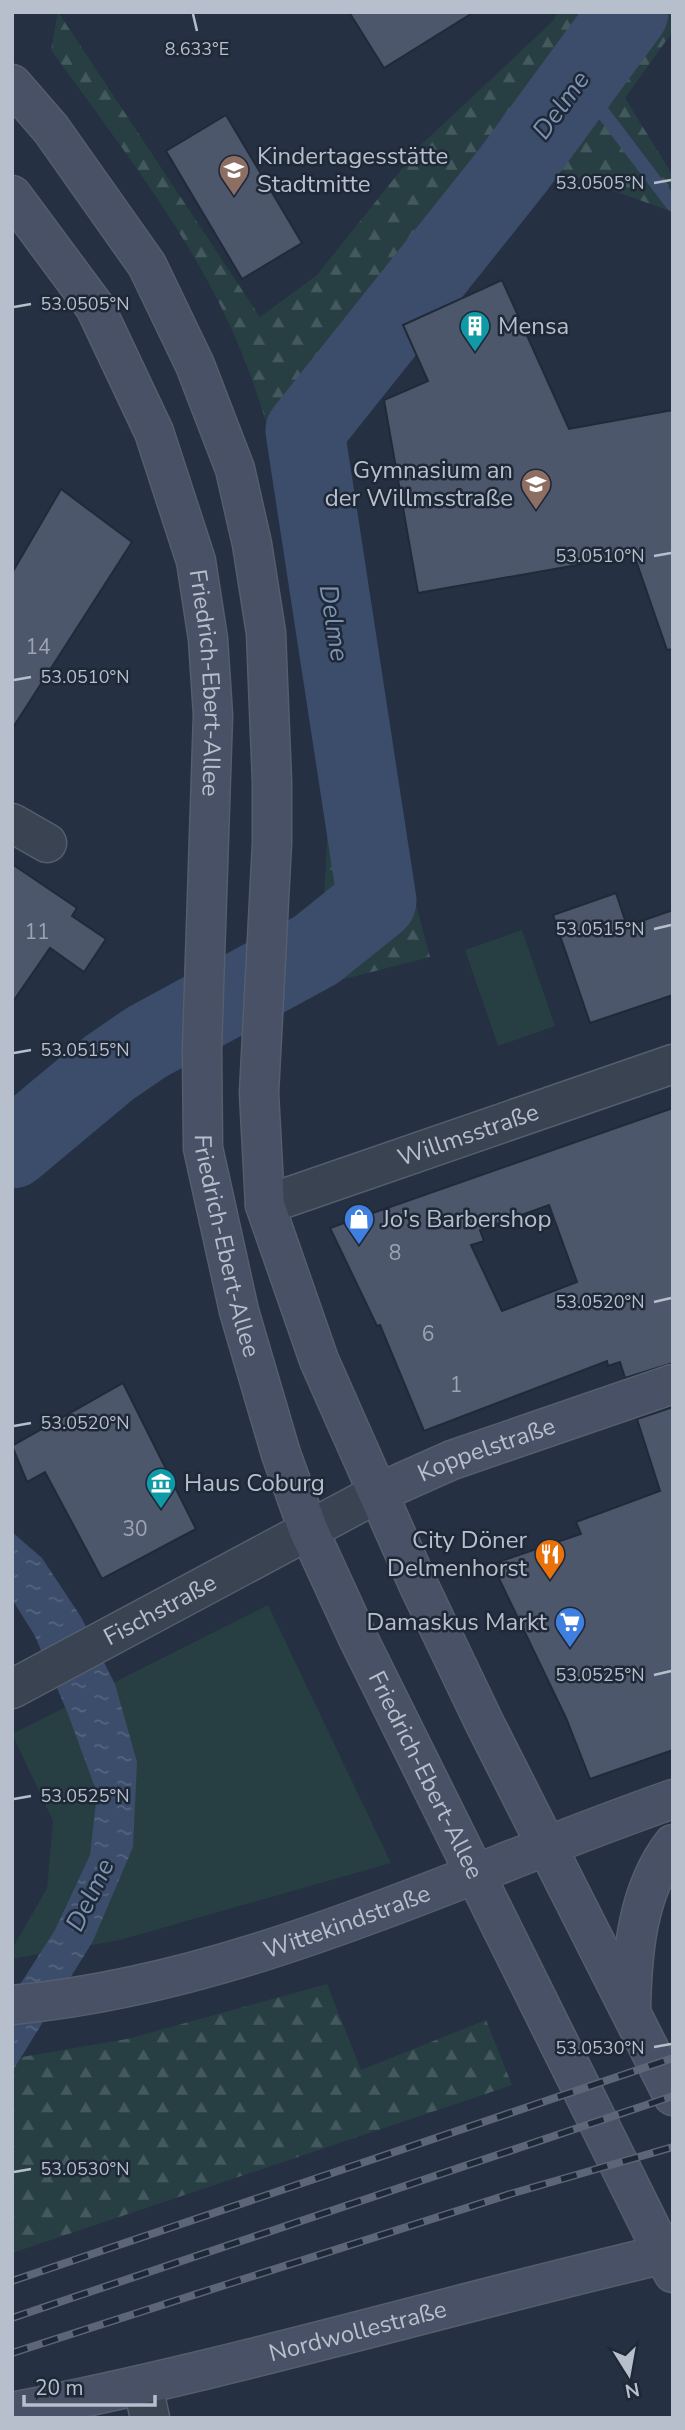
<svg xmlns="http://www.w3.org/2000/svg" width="685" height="2430" viewBox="0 0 685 2430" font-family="'Nunito Sans',sans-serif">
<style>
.green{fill:#273f43}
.forest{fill:url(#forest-firs)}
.water{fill:url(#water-ripples)}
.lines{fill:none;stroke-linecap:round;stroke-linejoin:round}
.stream{stroke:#3b4d6b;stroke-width:14}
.river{stroke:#3b4d6b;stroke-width:79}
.building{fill:#4c576b;stroke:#202a39;stroke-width:2;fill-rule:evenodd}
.street-casing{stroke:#555e6c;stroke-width:41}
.secondary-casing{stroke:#555e6c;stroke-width:41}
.street{stroke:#3a4351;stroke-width:38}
.secondary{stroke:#485165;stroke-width:38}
.rail-casing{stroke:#5c6678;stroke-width:8}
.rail{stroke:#1e2837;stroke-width:5;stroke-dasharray:16;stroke-linecap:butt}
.ticks{fill:none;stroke:#b7becc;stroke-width:2.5}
.labels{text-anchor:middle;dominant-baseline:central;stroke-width:5;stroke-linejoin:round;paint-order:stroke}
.number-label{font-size:21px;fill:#9ca4b4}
.poi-label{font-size:24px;fill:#b7becc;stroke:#1e2837;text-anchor:start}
.street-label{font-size:24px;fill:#b7becc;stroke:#1e2837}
.water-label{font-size:26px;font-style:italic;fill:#7d93b3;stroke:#1e2837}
.ticks-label{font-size:18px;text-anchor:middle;fill:#b7becc;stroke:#1e2837;stroke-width:5;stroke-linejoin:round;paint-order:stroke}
</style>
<defs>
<pattern id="forest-firs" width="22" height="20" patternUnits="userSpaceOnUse" patternTransform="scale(1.75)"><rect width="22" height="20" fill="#273f43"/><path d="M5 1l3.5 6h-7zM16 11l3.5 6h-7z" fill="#44595d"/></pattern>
<pattern id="water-ripples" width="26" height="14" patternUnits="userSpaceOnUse" patternTransform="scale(1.75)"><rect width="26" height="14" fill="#3b4d6b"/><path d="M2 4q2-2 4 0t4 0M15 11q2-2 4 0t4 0" fill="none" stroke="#55657f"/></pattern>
</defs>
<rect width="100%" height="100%" fill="#253042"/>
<g class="green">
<path d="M522 930 555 1026 498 1046 465 950Z"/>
<path d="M268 1605 391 1863 120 1940 12 1959V1949L47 1888 53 1821 12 1734Z"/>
</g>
<g class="forest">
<path d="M58 12 260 317 317 275 421 145 553 21 558 12H673V31L625 98 673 176V212L541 165 478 231 321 433 342 587 399 841 430 957 317 986C323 913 331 827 326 754 323 718 315 681 310 644 294 524 272 404 215 295 170 208 108 129 51 50Z"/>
<path d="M327 1984 361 2070 486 2020 512 2085 12 2253V2072L22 2057 127 2039Z"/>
</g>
<g class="water">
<path d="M149 1014 150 1066 124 1080 12 1166V1126L127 1028Z"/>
<path d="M12 1532 42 1558 81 1617 115 1684 137 1762 133 1847 93 1941 12 2072V1997L55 1930 90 1855 97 1793 68 1714 35 1636 12 1599Z"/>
</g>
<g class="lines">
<path class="stream" d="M579 81 673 205"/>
<path class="river" d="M12 1149 109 1068 147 1042 316 950 377 901 305 431 513 170 629 12"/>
</g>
<g class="building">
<path d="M349 12H474L384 68Z"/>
<path d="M226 115 302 243 242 279 166 151Z"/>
<path d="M502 280 569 429 673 410V649L667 650 634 555 418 593 384 400 428 381 403 325Z"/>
<path d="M61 489 132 542 12 729V573Z"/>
<path d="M12 864 77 908 72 916 106 939 84 972 50 948 12 1003Z"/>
<path d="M616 893 627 926 673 910V995L590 1023 553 915Z"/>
<path d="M673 1108V1363L625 1378 620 1362 608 1366 607 1361 424 1431 380 1325 377 1326 330 1228ZM549 1205 577 1282 502 1311 471 1245 484 1241 480 1230Z"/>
<path d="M123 1383 196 1529 102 1579 45 1472 27 1482 12 1446Z"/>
<path d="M673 1407V1750L590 1779 566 1718 492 1564 581 1534 576 1522 660 1491 637 1419Z"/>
</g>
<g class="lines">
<g class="street-casing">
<g id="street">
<path d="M12 823 47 843"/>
<path id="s1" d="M265 1205 673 1064"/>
<path id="s2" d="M12 1689 378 1493"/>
<path d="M143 2387 150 2418"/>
</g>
</g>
<g class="secondary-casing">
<g id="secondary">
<path d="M12 84 51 129 147 265 195 365 235 469 252 544 266 633 272 782V843L259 1093 265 1205 319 1360 419 1586 484 1722 673 2096"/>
<path id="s3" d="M12 195 95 307 154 432 196 561 208 639 213 715 202 1049 203 1148 239 1311 281 1454 308 1529 358 1638 673 2273"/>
<path id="s4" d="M378 1493 452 1460 673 1384"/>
<path id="s5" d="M12 2005C245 1983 455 1875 673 1799"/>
<path d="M631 2010C632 1953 637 1891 673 1844"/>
<path id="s6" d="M12 2412C235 2369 452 2303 673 2252"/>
</g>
</g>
<use href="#street" class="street"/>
<use href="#secondary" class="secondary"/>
<g class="rail-casing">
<g id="rail">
<path d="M12 2281 673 2058"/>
<path d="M12 2318 673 2096"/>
<path d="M12 2353 510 2194 673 2147"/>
</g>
</g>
<use href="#rail" class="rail"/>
</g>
<path class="ticks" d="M193 14 197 31M654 183 671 180M14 307 31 304M654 556 671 553M14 680 31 677M654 929 671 925M14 1053 31 1050M654 1302 671 1298M14 1426 31 1423M654 1675 671 1671M14 1799 31 1796M654 2047 671 2044M14 2172 31 2169"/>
<defs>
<g id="school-pin" transform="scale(1.575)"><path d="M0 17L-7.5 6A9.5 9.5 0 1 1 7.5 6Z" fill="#8d6e63" stroke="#1e2837"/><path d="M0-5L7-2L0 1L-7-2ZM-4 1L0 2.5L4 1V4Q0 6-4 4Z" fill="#fff"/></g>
<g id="building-pin" transform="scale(1.575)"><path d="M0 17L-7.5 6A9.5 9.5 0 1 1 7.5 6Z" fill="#0f9aa8" stroke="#1e2837"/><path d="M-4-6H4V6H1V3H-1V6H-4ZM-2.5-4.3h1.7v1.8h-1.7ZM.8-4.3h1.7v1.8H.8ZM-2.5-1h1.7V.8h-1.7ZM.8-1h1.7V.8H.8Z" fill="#fff"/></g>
<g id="shop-pin" transform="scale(1.575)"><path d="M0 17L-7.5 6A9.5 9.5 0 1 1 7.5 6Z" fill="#3f7fe0" stroke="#1e2837"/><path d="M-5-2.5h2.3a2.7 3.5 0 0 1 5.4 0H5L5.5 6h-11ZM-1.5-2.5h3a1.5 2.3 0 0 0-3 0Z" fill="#fff"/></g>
<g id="museum-pin" transform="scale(1.575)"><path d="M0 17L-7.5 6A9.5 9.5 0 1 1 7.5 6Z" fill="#0f9aa8" stroke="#1e2837"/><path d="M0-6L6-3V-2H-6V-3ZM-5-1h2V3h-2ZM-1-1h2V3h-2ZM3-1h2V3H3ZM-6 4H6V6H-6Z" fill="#fff"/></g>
<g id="restaurant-pin" transform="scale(1.575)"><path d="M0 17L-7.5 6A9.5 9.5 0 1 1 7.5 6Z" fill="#e8710a" stroke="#1e2837"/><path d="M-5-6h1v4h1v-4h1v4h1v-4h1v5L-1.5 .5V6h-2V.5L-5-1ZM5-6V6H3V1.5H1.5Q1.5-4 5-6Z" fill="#fff"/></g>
<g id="supermarket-pin" transform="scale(1.575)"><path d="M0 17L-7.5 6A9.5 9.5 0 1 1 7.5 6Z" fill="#3f7fe0" stroke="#1e2837"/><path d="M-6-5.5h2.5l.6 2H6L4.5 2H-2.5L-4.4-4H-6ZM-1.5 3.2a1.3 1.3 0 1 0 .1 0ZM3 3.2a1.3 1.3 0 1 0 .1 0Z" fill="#fff"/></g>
</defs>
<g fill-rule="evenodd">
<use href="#school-pin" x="234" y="170"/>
<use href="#building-pin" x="475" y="326"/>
<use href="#school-pin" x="536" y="484"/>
<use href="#shop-pin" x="359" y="1219"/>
<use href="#museum-pin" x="161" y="1483"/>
<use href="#restaurant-pin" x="550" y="1554"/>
<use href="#supermarket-pin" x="570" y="1622"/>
</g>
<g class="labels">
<g class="number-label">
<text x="38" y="647">14</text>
<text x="37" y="932">11</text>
<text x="395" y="1253">8</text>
<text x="428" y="1334">6</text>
<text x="456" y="1385">1</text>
<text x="135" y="1529">30</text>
</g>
<g class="poi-label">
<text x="257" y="156">Kindertagesstätte<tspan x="257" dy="28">Stadtmitte</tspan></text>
<text x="498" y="326">Mensa</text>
<text x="513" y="470" text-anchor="end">Gymnasium an<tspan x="513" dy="28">der Willmsstraße</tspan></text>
<text x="382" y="1219">Jo's Barbershop</text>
<text x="184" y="1483">Haus Coburg</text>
<text x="527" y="1540" text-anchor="end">City Döner<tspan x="527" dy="28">Delmenhorst</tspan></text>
<text x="547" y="1622" text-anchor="end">Damaskus Markt</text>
</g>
<g class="street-label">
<text stroke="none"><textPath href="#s3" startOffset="536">Friedrich-Ebert-Allee</textPath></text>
<text stroke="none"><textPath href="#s1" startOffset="215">Willmsstraße</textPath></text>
<text stroke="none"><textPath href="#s3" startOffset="1102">Friedrich-Ebert-Allee</textPath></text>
<text stroke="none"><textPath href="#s4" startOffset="117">Koppelstraße</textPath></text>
<text stroke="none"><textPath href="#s2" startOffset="168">Fischstraße</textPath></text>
<text stroke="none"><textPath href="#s3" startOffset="1670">Friedrich-Ebert-Allee</textPath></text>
<text stroke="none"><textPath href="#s5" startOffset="346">Wittekindstraße</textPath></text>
<text stroke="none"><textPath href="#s6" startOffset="355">Nordwollestraße</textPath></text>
</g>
<g class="water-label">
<text transform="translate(561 105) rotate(-54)">Delme</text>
<text transform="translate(334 623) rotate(81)">Delme</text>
<text transform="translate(90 1895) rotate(-64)">Delme</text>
</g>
</g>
<g class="ticks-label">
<text x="197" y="55">8.633°E</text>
<text x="600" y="189">53.0505°N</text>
<text x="85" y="310">53.0505°N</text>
<text x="600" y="562">53.0510°N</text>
<text x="85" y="683">53.0510°N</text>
<text x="600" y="935">53.0515°N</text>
<text x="85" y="1056">53.0515°N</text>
<text x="600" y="1308">53.0520°N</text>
<text x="85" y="1429">53.0520°N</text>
<text x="600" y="1681">53.0525°N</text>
<text x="85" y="1802">53.0525°N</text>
<text x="600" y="2054">53.0530°N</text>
<text x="85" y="2175">53.0530°N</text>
</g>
<rect width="685" height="2430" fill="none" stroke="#b7becc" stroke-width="28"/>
<g transform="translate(629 2374) rotate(169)" stroke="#1e2837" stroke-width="5" paint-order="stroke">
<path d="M0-5L12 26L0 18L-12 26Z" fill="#b7becc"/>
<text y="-10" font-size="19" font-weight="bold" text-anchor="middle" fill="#b7becc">N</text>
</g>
<path d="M24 2395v10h131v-10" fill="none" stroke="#b7becc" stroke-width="3.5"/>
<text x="35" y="2395" font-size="21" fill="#b7becc" stroke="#1e2837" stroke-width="5" paint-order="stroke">20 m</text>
</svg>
